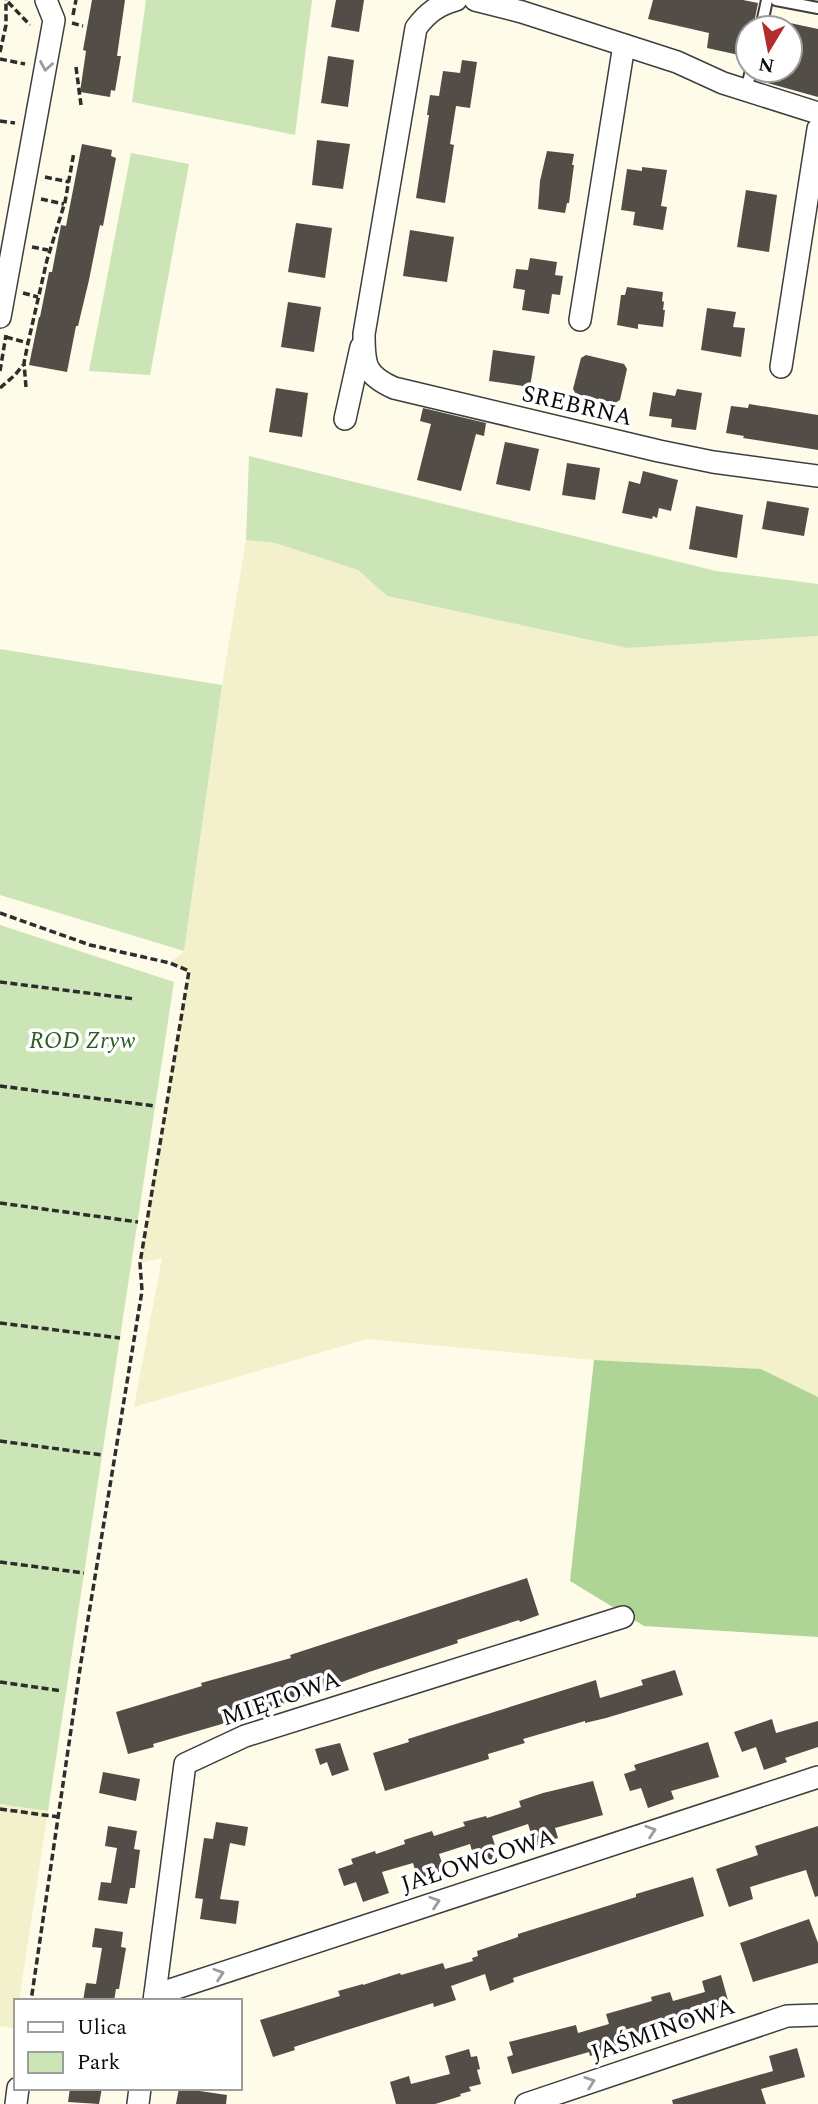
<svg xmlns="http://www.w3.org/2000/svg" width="818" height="2104" viewBox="0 0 818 2104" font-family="Spectral,serif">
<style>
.farmland{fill:#f2f1cc}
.green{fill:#cce5b6}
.forest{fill:#afd596}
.building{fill:#534d48}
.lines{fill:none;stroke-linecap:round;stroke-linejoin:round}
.service-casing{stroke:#3e3e3e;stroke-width:14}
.minor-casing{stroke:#3e3e3e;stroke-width:24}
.path{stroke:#2d2d2d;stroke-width:3.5;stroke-dasharray:7 3.5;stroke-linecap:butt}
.service{stroke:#fff;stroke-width:10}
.minor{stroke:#fff;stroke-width:21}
.oneway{stroke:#9d9d9d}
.labels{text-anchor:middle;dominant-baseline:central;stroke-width:7;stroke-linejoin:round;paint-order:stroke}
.street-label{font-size:24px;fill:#0b0b0b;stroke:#fff}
.park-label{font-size:24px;font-style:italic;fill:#295e20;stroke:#fff}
</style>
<rect width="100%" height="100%" fill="#fefbe9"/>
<g class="farmland">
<path d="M246 540 275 543 358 570 387 596 627 648 818 636V1397L761 1369 594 1360 367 1339 134 1407 162 1258 140 1263 189 971 170 963 184 951 222 685Z"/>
<path d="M0 1804 48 1811 19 2001H16L15 2028 0 2026Z"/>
</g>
<g class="green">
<path d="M146 0H312L295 135 132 102Z"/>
<path d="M131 153 189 164 150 375 89 371Z"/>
<path d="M249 456 716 571 818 584V636L627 648 387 596 358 570 275 543 246 540Z"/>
<path d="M0 649 222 685 184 951 0 895Z"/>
<path d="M0 925 174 982 48 1811 0 1804Z"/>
</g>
<path class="forest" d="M594 1360 761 1369 818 1397V1637L644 1626 570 1581Z"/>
<g class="building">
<path d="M92 0H125L117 56H121L115 91 111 90 110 97 80 92 86 51 83 50Z"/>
<path d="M336 0H364L359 32 331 27Z"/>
<path d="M653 0H743L758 3 753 28H748V57L707 48 709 33 648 19Z"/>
<path d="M790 23 818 29V97L757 80 759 70H790Z"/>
<path d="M328 56 354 60 348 107 321 103Z"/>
<path d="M462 60 477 62 470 108 456 106 450 144 454 145 445 203 416 198 429 115H427L430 95 439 96 443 71 460 73Z"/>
<path d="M317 140 350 144 343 189 312 185Z"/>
<path d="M82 144 112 150 111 156 116 158 103 226 100 225 89 280 78 326H76L67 372 29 365 39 317H40L49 272H52L61 225 66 226Z"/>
<path d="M547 151 574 154 572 165H574L569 203H567L565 213 538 209 540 181Z"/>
<path d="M642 167 667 170 661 206 667 207 663 230 633 225 635 212 621 210 627 169 642 171Z"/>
<path d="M746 190 777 195 769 252 737 247Z"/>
<path d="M296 223 332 228 325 278 288 272Z"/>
<path d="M410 230 454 237 447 282 403 276Z"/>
<path d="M530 258 557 262 555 275 563 276 560 295 552 294 549 314 522 310 525 290 513 288 516 269 528 270Z"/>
<path d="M627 287 663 292 662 301 664 302 663 310H665L663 327 638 324V329L617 325 621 295H625Z"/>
<path d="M288 302 321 307 314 352 281 347Z"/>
<path d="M707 308 736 312 733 327 745 328 741 357 701 350Z"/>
<path d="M493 350 535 356 530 387 489 381Z"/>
<path d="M586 355 624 364 627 369 620 400 615 403 576 394 573 389 581 358Z"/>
<path d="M276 388 308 393 302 437 269 432Z"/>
<path d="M677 389 702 393 696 430 671 427 672 419 649 416 653 392 675 396Z"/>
<path d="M749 404 818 415V450L743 438 744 436 726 433 731 406 748 408Z"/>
<path d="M423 408 486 423 484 436 476 434 461 491 417 480 431 424 420 421Z"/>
<path d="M505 442 539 449 530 491 496 484Z"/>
<path d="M567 463 600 468 595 500 562 495Z"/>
<path d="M643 471 678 480 671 511 659 508 657 518 653 516 652 519 622 513 629 481 640 484Z"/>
<path d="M767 501 809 508 804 536 762 529Z"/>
<path d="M696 506 743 515 737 558 689 549Z"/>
<path d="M527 1578 539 1615 520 1622 519 1620 457 1640 458 1643 369 1672 282 1704 238 1716 239 1719 153 1744 154 1747 128 1754 116 1712 202 1686 201 1683 291 1658 290 1655Z"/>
<path d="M675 1670 683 1695 606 1718 585 1723V1721L523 1739 525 1743 488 1754 489 1759 385 1791 373 1753 409 1742 408 1739 596 1680 600 1698 643 1685 641 1680Z"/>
<path d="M772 1719 776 1733 818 1721V1747L785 1758 787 1762 764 1770 756 1747 742 1752 734 1732Z"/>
<path d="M708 1742 719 1777 671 1791 674 1799 648 1808 641 1788 630 1791 624 1774 636 1770 634 1765Z"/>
<path d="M340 1743 349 1770 332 1776 327 1762 320 1765 315 1749Z"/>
<path d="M103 1772 140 1779 136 1801 99 1793Z"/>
<path d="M593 1781 603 1815 555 1828 558 1838 535 1846 528 1824 492 1836 499 1858 476 1865 470 1844 439 1854 446 1875 419 1883 413 1863 382 1872 389 1893 363 1902 356 1882 344 1886 338 1869 353 1864 351 1859 375 1851 376 1854 405 1844 404 1840 432 1831 434 1836 465 1826 463 1822 486 1816 487 1818 521 1807 519 1801 543 1793Z"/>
<path d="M216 1822 248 1827 245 1846 230 1843 220 1899 239 1901 236 1924 200 1919 203 1899 195 1898 204 1838 213 1839Z"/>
<path d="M108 1826 137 1831 134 1849 140 1850 135 1888H130L127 1904 98 1900 101 1882 111 1883 117 1848 105 1846Z"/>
<path d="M818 1826V1896L815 1897 806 1870 750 1887 753 1899 729 1907 716 1869 758 1855 755 1846Z"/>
<path d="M693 1877 704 1916 513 1978 514 1982 490 1991 485 1974 451 1986 456 2000 434 2007 433 2003 331 2035 294 2047 295 2050 273 2057 260 2020 340 1996 338 1991 363 1984V1985L400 1973 401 1975 443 1963 445 1969 473 1961 472 1958 478 1956 477 1951 518 1937V1934L636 1897V1894Z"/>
<path d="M809 1919 818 1943V1963L753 1982 740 1943Z"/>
<path d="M95 1928 123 1932 121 1947 126 1948 119 1989H116L114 2001H83L86 1983 96 1984 102 1948 92 1947Z"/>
<path d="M721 1975 729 2004 713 2009 714 2013 688 2020 689 2022 625 2039 627 2045 590 2056 589 2052 512 2074 507 2057 513 2055 509 2042 576 2025 578 2033 609 2024 606 2014 652 2001 651 1997 670 1992 673 2001 705 1992 702 1981Z"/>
<path d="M797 2048 805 2077 761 2089 766 2104H673L672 2100 773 2071 769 2056Z"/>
<path d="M469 2049 471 2057 477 2056 480 2069 477 2070 481 2084 469 2087 471 2091 460 2094 461 2096 435 2104H396L390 2082 409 2076 411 2084 450 2074 445 2056Z"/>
<path d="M70 2088H102L99 2104 68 2102Z"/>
<path d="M179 2088 227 2095 226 2104H176Z"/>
</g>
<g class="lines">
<g class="service-casing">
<g id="service">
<path d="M776 0 818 8"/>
<path d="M761 28 767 0"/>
<path d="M746 91 751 70"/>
</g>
</g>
<g class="minor-casing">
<g id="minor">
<path d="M456 0C438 5 427 13 416 28L364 334C364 365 365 375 394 388L659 451 713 462 818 476"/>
<path d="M475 0 522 12 677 62 723 83 818 113"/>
<path d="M0 317 54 20 46 0"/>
<path d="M580 320 624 45"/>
<path d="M781 367 818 129"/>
<path d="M345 419 361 347"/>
<path d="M155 1995 818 1777"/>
<path d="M154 2001 185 1764 245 1736 623 1617"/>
<path d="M16 2104 18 2088"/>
<path d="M138 2104 140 2088"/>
<path d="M526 2104 787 2016 818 2015"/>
</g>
</g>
<g class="path">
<path d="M8 2 30 25"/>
<path d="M73 15 76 0"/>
<path d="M72 23 83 26"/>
<path d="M0 52 6 25V0"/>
<path d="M0 59 25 64"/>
<path d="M76 67 81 105"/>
<path d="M0 121 15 123"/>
<path d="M45 177 69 182"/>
<path d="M41 199 64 204"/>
<path d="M32 247 48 250"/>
<path d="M23 293 38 297"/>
<path d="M6 337 28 343"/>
<path d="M0 371 6 335"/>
<path d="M26 387 24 363 28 343 47 260 65 202 74 152"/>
<path d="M0 388 15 375 23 365"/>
<path d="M0 913 90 945 170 963 189 971 140 1263 142 1291 81 1662 31 2001"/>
<path d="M0 982 135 999"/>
<path d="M0 1086 155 1106"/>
<path d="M0 1203 138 1222"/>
<path d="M0 1323 120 1338"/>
<path d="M0 1441 102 1455"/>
<path d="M0 1562 84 1573"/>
<path d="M0 1682 62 1691"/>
<path d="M0 1809 59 1817"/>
</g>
<use href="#service" class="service"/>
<use href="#minor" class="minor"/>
</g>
<defs><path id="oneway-chevron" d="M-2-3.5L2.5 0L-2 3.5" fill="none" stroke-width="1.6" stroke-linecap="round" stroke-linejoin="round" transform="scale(1.75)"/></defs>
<g class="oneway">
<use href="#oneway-chevron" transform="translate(46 66) rotate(100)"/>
<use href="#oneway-chevron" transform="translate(651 1831) rotate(-18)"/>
<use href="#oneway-chevron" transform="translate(435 1902) rotate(-18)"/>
<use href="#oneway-chevron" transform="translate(219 1974) rotate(-18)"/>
<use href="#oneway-chevron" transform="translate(590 2082) rotate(-19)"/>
</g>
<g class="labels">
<g class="street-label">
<text transform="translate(577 406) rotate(13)">SREBRNA</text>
<text transform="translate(281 1699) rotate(-19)">MIĘTOWA</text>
<text transform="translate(478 1861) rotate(-18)">JAŁOWCOWA</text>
<text transform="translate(663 2030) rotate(-19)">JAŚMINOWA</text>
</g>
<g class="park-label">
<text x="82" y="1041">ROD Zryw</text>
</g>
</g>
<rect x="14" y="1999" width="228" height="91" fill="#ffffff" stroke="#9d9d9d" stroke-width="2"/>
<rect x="28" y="2022" width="35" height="10" fill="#ffffff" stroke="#9d9d9d" stroke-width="2"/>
<text x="77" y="2034" font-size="21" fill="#0b0b0b">Ulica</text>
<rect x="28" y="2052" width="35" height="21" fill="#cce5b6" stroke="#9d9d9d" stroke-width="2"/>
<text x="77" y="2069" font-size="21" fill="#0b0b0b">Park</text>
<g transform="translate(769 49) rotate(190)"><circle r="33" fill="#ffffff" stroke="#9d9d9d" stroke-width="2"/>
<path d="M0-5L12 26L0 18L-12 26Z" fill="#b22d2b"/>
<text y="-10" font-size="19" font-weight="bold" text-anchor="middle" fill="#0b0b0b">N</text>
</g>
</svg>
